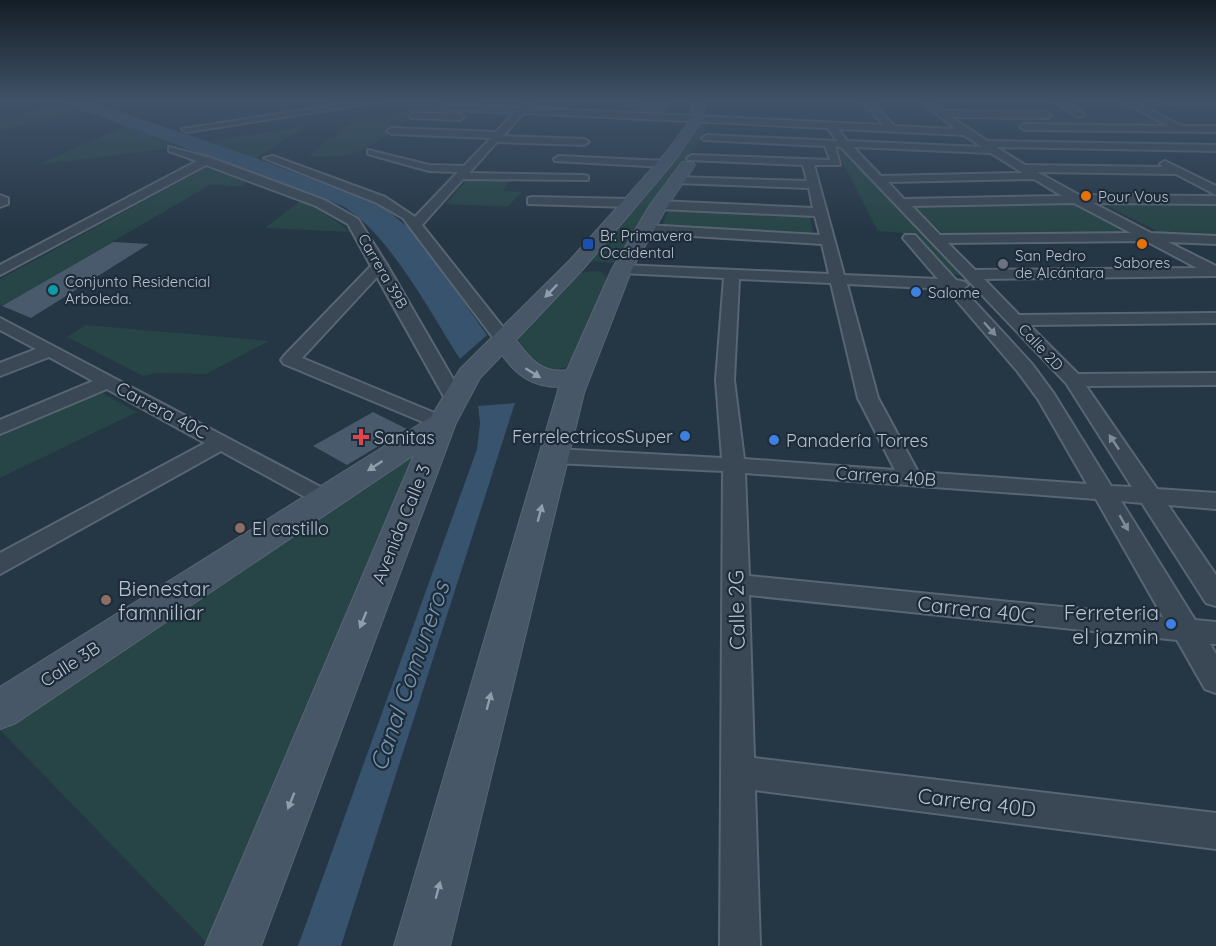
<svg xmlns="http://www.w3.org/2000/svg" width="1216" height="946" viewBox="0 0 1216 946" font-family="Quicksand,sans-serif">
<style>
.green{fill:#274546}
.water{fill:#37536d}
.building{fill:#485a6b}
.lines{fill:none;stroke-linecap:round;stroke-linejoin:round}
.street-casing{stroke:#586572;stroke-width:4}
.secondary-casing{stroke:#586572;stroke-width:2}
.street{fill:#3a4754;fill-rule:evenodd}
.secondary{fill:#475768;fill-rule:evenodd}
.oneway{fill:#909daa}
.oneway2{fill:#7f8b97}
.food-dot{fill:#e8710a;stroke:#1e2c3a;stroke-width:2}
.transit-dot{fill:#1a4fb4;stroke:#1e2c3a;stroke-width:2}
.worship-dot{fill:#6b7280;stroke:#1e2c3a;stroke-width:2}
.culture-dot{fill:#0f9aa8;stroke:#1e2c3a;stroke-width:2}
.shop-dot{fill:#3f7fe0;stroke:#1e2c3a;stroke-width:2}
.health-dot{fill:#e0444e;stroke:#1e2c3a;stroke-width:2}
.education-dot{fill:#8d6e63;stroke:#1e2c3a;stroke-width:2}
.labels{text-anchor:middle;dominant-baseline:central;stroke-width:4.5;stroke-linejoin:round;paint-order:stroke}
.far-poi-label{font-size:15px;fill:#b7c2ce;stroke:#1e2c3a;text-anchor:start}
.far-street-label{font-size:15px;fill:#b7c2ce;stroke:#1e2c3a}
.street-label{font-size:18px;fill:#b7c2ce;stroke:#1e2c3a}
.poi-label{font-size:18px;fill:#b7c2ce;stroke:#1e2c3a;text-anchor:start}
.near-poi-label{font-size:21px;fill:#b7c2ce;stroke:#1e2c3a;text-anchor:start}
.near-street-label{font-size:21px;fill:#b7c2ce;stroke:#1e2c3a}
.near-water-label{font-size:24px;font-style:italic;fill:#7596b3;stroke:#1e2c3a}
</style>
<rect width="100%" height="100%" fill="#253645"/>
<g class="green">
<path d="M70 105 88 112 0 130V118Z"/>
<path d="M423 109C381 139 365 161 309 156L330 137 336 136 352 122H333Z"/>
<path d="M1003 116 1150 118 1171 128 1019 126Z"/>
<path d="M701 123H708L702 138 651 207 614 263 589 261 675 161Z"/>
<path d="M125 126 180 147 37 165Z"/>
<path d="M308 126 256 158 207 141Z"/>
<path d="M833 144H841L964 275H953L916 234 878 231Z"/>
<path d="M209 166 247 181 242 186 210 185 2 306 0 305V279Z"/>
<path d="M468 179 509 181 504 191 522 192 507 207 446 204Z"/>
<path d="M1095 200 1216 203V238L1167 236Z"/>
<path d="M300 201 316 207 351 232 265 228Z"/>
<path d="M1069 201 1132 234 946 236 912 205Z"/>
<path d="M669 208 809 213 814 235 661 229Z"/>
<path d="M596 271 602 272 608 280 567 367 549 371C532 361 523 353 517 335L577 273Z"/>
<path d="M86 325 269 341 206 374 156 373 143 376 67 337Z"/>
<path d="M100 392 137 412 0 478V436Z"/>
<path d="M417 449 206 942 0 730V726Z"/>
</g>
<g class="water">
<path d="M58 101H88L256 158 381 205 415 233 487 335 460 359C430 312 389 234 343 206Z"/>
<path d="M515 403 341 946H298L477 449 480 423 478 406Z"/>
</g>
<g class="building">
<path d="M640 101H671L663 112 639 111Z"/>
<path d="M113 242 149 244 31 318 2 306Z"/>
<path d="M373 412 407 429 347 465 313 446Z"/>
</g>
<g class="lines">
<g class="street-casing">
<g id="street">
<path d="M363 101H386L187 132 182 129Z"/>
<path d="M525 101 533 102 528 108 884 125 862 101H871L894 126 956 129 920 101H930L944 111 1047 112 1051 115 1047 118 951 117 987 141 1216 145V151L996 147 1025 165 1163 167 1160 164 1165 161 1216 186V195L1176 174 1037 172 1079 195 1216 196V204L1093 203 1151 233 1216 236V244L1168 242 1216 266V276L984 279 1019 315 1216 313V323L1029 325 1078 374 1216 373V385L1086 386 1157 489 1216 493V509L1168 505 1216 575V606L1206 603 1142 503 1121 501 1195 620 1216 622V644H1210L1216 654V693L1205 689 1177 640 749 595 754 758 1216 813V849L755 790 760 946H720L723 471 555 463 547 461 544 456 547 451 555 449 722 458 716 380 724 278 622 273 615 269 622 265 829 274 822 244 645 233 638 229 645 225 820 235 815 216 659 209 653 205 659 201 813 208 809 188 676 183 670 180 676 177 807 181 803 165 688 160 687 158 692 155 830 160 825 146 704 140 702 138 707 135 837 141 828 128 523 113 503 136 584 139 589 142 584 145 497 142 469 173 584 175 588 176V180L463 179 422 225 513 340 504 345 498 344 403 218 377 203 264 158 273 156 385 197 415 217 458 172 429 171 368 154V150L429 165 464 166 491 138 392 134 387 131 392 128 496 132 514 113 444 110 440 107 444 104 519 108ZM838 129 964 135 982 147 847 141ZM835 146 841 147 1066 383 1132 487 1111 486 1054 394 1032 364 963 289 968 285 965 282 956 280 915 235H905L903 238 938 279 844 275 814 165H840ZM853 147 991 153 1023 173 881 176ZM1034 179 1062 196 904 199 888 182ZM1074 203 1131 233 940 235 912 206ZM1146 241 1197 268 975 270 948 243ZM739 279 831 283 858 398 895 470 744 459 734 380ZM847 284 947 289 1018 372 1038 399 1087 484 918 472 878 398ZM745 473 1096 499 1163 617 749 576Z"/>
<path d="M1055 101H1065L1085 115 1078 117Z"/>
<path d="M1120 101H1131L1182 126H1216V132L1025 130 1020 127 1025 124 1169 126Z"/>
<path d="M1162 101H1216V105L1166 104Z"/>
<path d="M414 113 460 114 464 117 460 120 411 118 410 116Z"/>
<path d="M169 147 211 158 324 200 358 219 387 265 464 398 454 404 447 402 377 277 302 358 449 419 452 423 449 427H435L284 364 281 360 284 356 371 266 348 224 316 206 206 165 0 275V265L197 161 169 151Z"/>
<path d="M559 156 665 161 670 164 665 167 555 161 554 159Z"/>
<path d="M0 195 8 198V204L0 207Z"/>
<path d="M532 197 631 199 637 203 631 207 528 204V198Z"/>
<path d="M0 318 332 493 336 498 332 503 324 506 316 503 221 451 0 574V553L205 443 107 389 0 434V420L93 381 49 357 0 376V363L36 349 0 330Z"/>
</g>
</g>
<g class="secondary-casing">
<path id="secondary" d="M693 101H705L703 119 675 160 584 268 516 340C530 359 542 374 567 370L612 269 650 205 682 162H692L695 165 668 205 632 269 584 393 450 946H394L559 387C533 387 517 376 502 355L480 378 456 423 261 946H205L414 455 16 723 0 729V687L431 417 460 369 570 260 665 154 691 119Z"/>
</g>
<use href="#street" class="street"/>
<use href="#secondary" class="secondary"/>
</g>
<defs><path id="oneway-solid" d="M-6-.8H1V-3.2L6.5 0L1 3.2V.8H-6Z" transform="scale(1.5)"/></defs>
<g class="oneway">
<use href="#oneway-solid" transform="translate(551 291) rotate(134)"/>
<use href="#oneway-solid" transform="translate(533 373) rotate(32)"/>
<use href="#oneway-solid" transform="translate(375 466) rotate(147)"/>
<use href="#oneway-solid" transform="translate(540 513) rotate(-75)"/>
<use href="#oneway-solid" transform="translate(363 620) rotate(112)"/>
<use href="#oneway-solid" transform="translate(489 701) rotate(-75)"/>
<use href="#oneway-solid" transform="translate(291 801) rotate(112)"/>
<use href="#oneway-solid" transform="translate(438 890) rotate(-75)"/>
</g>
<g class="oneway2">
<use href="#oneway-solid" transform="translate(990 329) rotate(48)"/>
<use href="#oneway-solid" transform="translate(1114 442) rotate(-124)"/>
<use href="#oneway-solid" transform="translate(1124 523) rotate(60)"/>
</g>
<linearGradient id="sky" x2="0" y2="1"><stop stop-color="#141e26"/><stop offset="0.43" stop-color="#405268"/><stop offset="1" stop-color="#405268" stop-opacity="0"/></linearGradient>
<rect width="1216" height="234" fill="url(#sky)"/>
<g class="food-dot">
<circle cx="1086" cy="196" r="6"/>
<circle cx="1142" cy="244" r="6"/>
</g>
<rect class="transit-dot" x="582" y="238" width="12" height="12" rx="3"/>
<circle class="worship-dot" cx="1003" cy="264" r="6"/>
<circle class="culture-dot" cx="53" cy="290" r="6"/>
<g class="shop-dot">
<circle cx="916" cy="292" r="6"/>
<circle cx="685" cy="436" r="6"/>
<circle cx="774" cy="440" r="6"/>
<circle cx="1171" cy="624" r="6"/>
</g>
<path class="health-dot" d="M358 428h6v6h6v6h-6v6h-6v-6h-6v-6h6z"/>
<g class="education-dot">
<circle cx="240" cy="528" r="6"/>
<circle cx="106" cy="600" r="6"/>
</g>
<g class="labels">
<g class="far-poi-label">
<text x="1098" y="196">Pour Vous</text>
<text x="600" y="235">Br. Primavera<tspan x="600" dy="17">Occidental</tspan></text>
<text x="1015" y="255">San Pedro<tspan x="1015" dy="17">de Alcántara</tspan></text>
<text x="1142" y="262" text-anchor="middle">Sabores</text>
<text x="65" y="281">Conjunto Residencial<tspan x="65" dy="17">Arboleda.</tspan></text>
<text x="928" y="292">Salome</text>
</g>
<g class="far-street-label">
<text transform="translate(383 271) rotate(60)">Carrera 39B</text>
<text transform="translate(1041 347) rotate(47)">Calle 2D</text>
</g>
<g class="street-label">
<text transform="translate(162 410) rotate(28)">Carrera 40C</text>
<text transform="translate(886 476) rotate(4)">Carrera 40B</text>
<text transform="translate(401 524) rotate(-68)">Avenida Calle 3</text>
<text transform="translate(70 664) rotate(-33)">Calle 3B</text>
</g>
<g class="poi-label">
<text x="673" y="436" text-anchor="end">FerrelectricosSuper</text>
<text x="374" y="437">Sanitas</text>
<text x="786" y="440">Panadería Torres</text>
<text x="252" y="528">El castillo</text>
</g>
<g class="near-poi-label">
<text x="118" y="588">Bienestar<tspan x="118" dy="24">famniliar</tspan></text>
<text x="1159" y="612" text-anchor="end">Ferreteria<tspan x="1159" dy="24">el jazmin</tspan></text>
</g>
<g class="near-street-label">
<text transform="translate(976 609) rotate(6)">Carrera 40C</text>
<text transform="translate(736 610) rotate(-91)">Calle 2G</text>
<text transform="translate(977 802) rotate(7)">Carrera 40D</text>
</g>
<g class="near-water-label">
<text transform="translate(409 676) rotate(-71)">Canal Comuneros</text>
</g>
</g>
</svg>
